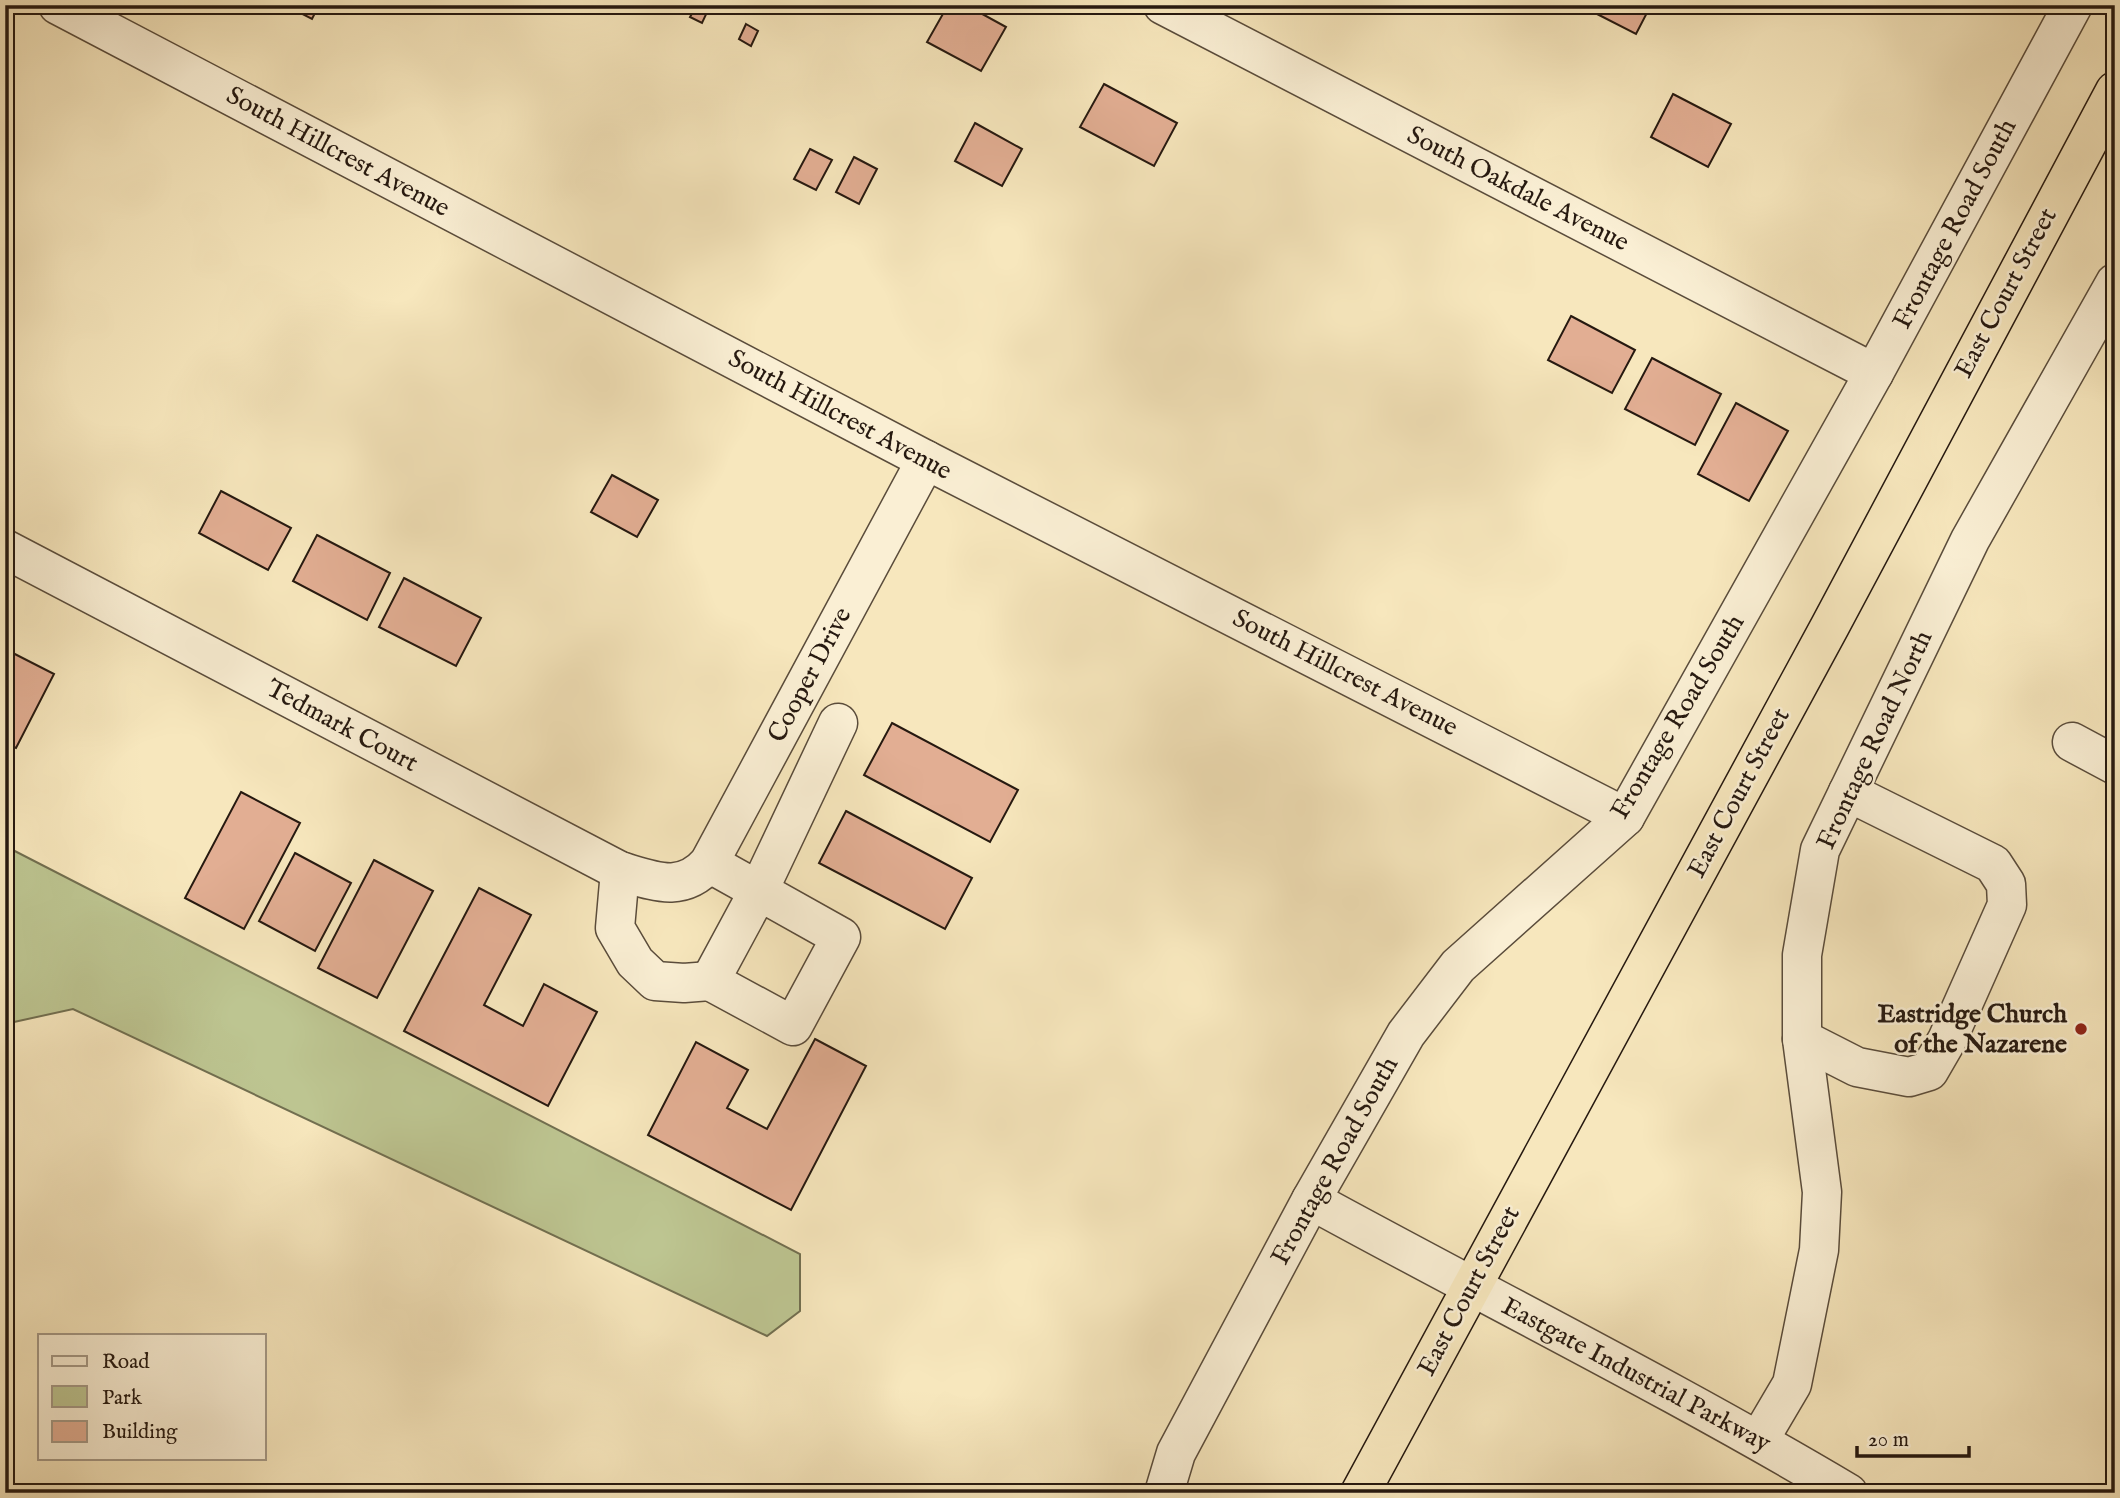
<svg xmlns="http://www.w3.org/2000/svg" width="2120" height="1498" viewBox="0 0 2120 1498" font-family="'IM FELL English',serif">
<style>
.green{fill:#bdc591;stroke:#726f50;stroke-width:2}
.building{fill:#e2ae93;stroke:#261910;stroke-width:2}
.lines{fill:none;stroke-linecap:round;stroke-linejoin:round}
.minor-casing{stroke:#5a4c3b;stroke-width:41}
.highway-casing{stroke:#261910;stroke-width:41}
.minor{stroke:#faefd4;stroke-width:38}
.highway{stroke:#f7e7bd;stroke-width:38}
.poi-dot{fill:#8f2418;stroke:#faefd4;stroke-width:2.5}
.labels{text-anchor:middle;dominant-baseline:central;stroke-width:5;stroke-linejoin:round;paint-order:stroke}
.street-label{font-size:26px;fill:#261910;stroke:#faefd4}
.poi-label{font-size:26px;font-weight:bold;fill:#261910;stroke:#faefd4;text-anchor:end}
</style>
<rect width="100%" height="100%" fill="#f7e7bd"/>
<filter id="stains"><feTurbulence type="fractalNoise" baseFrequency=".00286" numOctaves="4"/><feColorMatrix values="0 0 0 0 .2 0 0 0 0 .09 0 0 0 0 .02 0 0 0 .5 -.17"/></filter>
<radialGradient id="worn" r=".72"><stop offset=".6" stop-color="#630" stop-opacity="0"/><stop offset="1" stop-color="#630" stop-opacity=".3"/></radialGradient>
<path class="green" d="M5 846 800 1254V1311L767 1336 73 1009 5 1024Z"/>
<g class="building">
<path d="M285 5H319L312 19Z"/>
<path d="M697 5 709 8 702 23 690 17Z"/>
<path d="M948 5H966L1006 27 981 71 927 42Z"/>
<path d="M1602 5H1651L1636 34 1597 14Z"/>
<path d="M746 24 758 31 751 46 739 39Z"/>
<path d="M1104 84 1177 123 1154 166 1080 127Z"/>
<path d="M1673 94 1731 124 1708 167 1651 137Z"/>
<path d="M975 123 1022 149 1002 186 955 161Z"/>
<path d="M810 149 832 160 816 190 794 179Z"/>
<path d="M854 157 877 169 859 204 836 192Z"/>
<path d="M1571 316 1635 350 1612 393 1548 360Z"/>
<path d="M1652 358 1721 394 1695 445 1625 409Z"/>
<path d="M1736 403 1788 431 1749 501 1698 474Z"/>
<path d="M612 475 658 500 637 537 591 512Z"/>
<path d="M221 491 291 528 268 570 199 533Z"/>
<path d="M317 535 390 573 367 620 293 581Z"/>
<path d="M404 578 481 618 456 666 379 627Z"/>
<path d="M5 649 54 674 16 748 5 743Z"/>
<path d="M892 723 1018 790 990 842 864 775Z"/>
<path d="M241 792 300 823 244 929 185 898Z"/>
<path d="M846 811 972 878 945 929 819 863Z"/>
<path d="M295 853 351 883 315 951 259 921Z"/>
<path d="M374 860 433 891 377 998 318 968Z"/>
<path d="M479 888 531 915 484 1005 523 1026 544 984 597 1012 548 1106 404 1031Z"/>
<path d="M815 1039 866 1066 791 1210 648 1135 696 1042 748 1070 727 1108 767 1129Z"/>
</g>
<g class="lines">
<g class="minor-casing">
<g id="minor">
<path d="M58 5 926 460 1625 817"/>
<path d="M1163 5 1874 373"/>
<path d="M5 549 620 871C654 881 682 894 709 863L926 460"/>
<path d="M2072 742 2115 765"/>
<path d="M709 863 841 937 793 1026 710 981 758 892 838 723"/>
<path d="M620 871 615 928 635 962 655 981 684 983 710 981"/>
<path d="M1802 1039 1857 1067 1909 1077 1929 1071 1947 1040 2007 905 2006 884 1993 864 1848 792"/>
<path d="M1311 1200C1490 1298 1673 1389 1848 1493"/>
<path d="M1759 1440 1792 1384 1819 1250 1822 1192 1802 1039V955L1820 850 1970 540 2115 283"/>
<path d="M1164 1493 1176 1453 1311 1200 1406 1034 1458 966 1625 817 1874 373 2073 5"/>
</g>
</g>
<g class="highway-casing">
<path id="highway" d="M1360 1493 1830 626 2115 91"/>
</g>
<use href="#minor" class="minor"/>
<use href="#highway" class="highway"/>
</g>
<circle class="poi-dot" cx="2081" cy="1029" r="7"/>
<g class="labels">
<g class="street-label">
<text transform="translate(338 152) rotate(28)">South Hillcrest Avenue</text>
<text transform="translate(1518 189) rotate(27)">South Oakdale Avenue</text>
<text transform="translate(1955 224) rotate(-62)">Frontage Road South</text>
<text transform="translate(2006 293) rotate(-62)">East Court Street</text>
<text transform="translate(840 415) rotate(28)">South Hillcrest Avenue</text>
<text transform="translate(1345 673) rotate(27)">South Hillcrest Avenue</text>
<text transform="translate(810 675) rotate(-62)">Cooper Drive</text>
<text transform="translate(1678 717) rotate(-59)">Frontage Road South</text>
<text transform="translate(342 726) rotate(28)">Tedmark Court</text>
<text transform="translate(1875 740) rotate(-65)">Frontage Road North</text>
<text transform="translate(1739 793) rotate(-62)">East Court Street</text>
<text transform="translate(1335 1161) rotate(-61)">Frontage Road South</text>
<text transform="translate(1469 1291) rotate(-62)">East Court Street</text>
<text transform="translate(1636 1375) rotate(28)">Eastgate Industrial Parkway</text>
</g>
<g class="poi-label">
<text x="2067" y="1014">Eastridge Church<tspan x="2067" dy="30">of the Nazarene</tspan></text>
</g>
</g>
<rect width="2120" height="1498" fill="none" stroke="#f7e7bd" stroke-width="28"/>
<rect x="7" y="7" width="2106" height="1484" fill="none" stroke="#261910" stroke-width="3.5"/>
<rect x="14" y="14" width="2092" height="1470" fill="none" stroke="#261910" stroke-width="2"/>
<rect x="38" y="1334" width="228" height="126" fill="#faefd4" stroke="#a59986" stroke-width="2"/>
<rect x="52" y="1356" width="35" height="10" fill="#faefd4" stroke="#a59986" stroke-width="2"/>
<text x="102" y="1368" font-size="21" fill="#261910">Road</text>
<rect x="52" y="1386" width="35" height="21" fill="#bdc591" stroke="#a59986" stroke-width="2"/>
<text x="102" y="1404" font-size="21" fill="#261910">Park</text>
<rect x="52" y="1421" width="35" height="21" fill="#e2ae93" stroke="#a59986" stroke-width="2"/>
<text x="102" y="1438" font-size="21" fill="#261910">Building</text>
<path d="M1857 1446v10h112v-10" fill="none" stroke="#261910" stroke-width="3.5"/>
<text x="1868" y="1446" font-size="21" fill="#261910" stroke="#faefd4" stroke-width="5" paint-order="stroke">20 m</text>
<rect width="100%" height="100%" filter="url(#stains)"/>
<rect width="100%" height="100%" fill="url(#worn)"/>
</svg>
